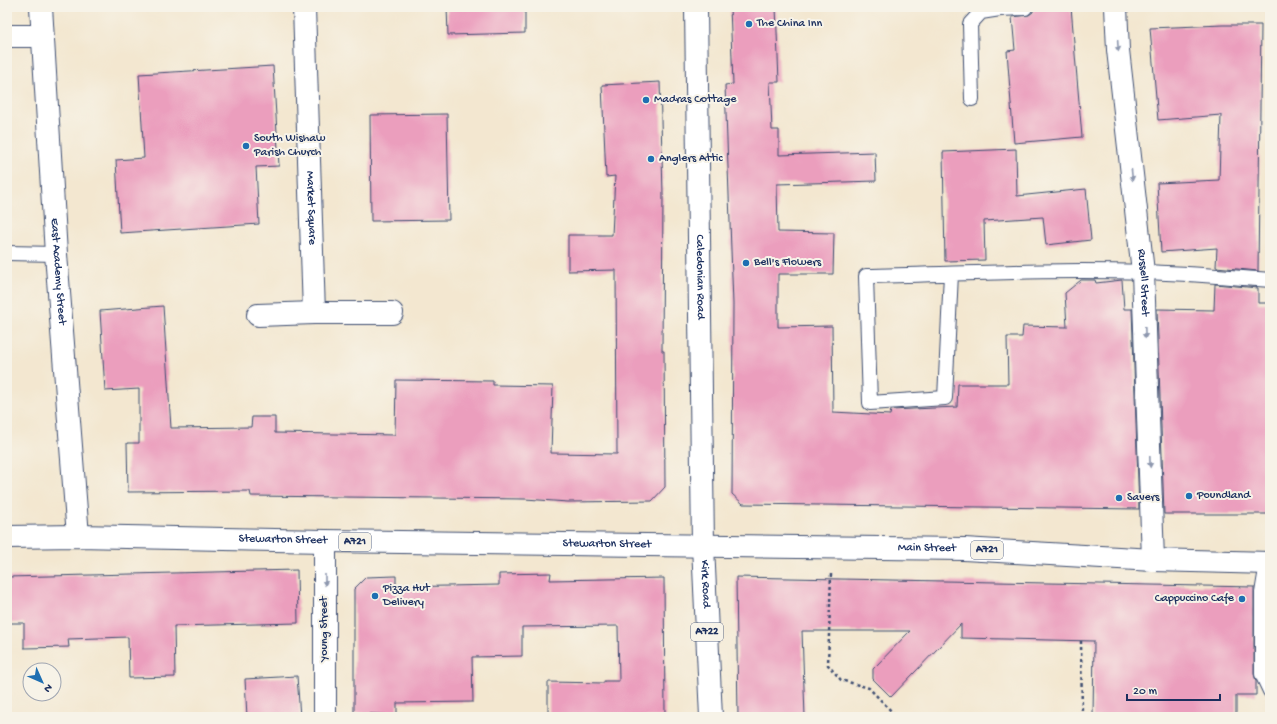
<svg xmlns="http://www.w3.org/2000/svg" width="1277" height="724" viewBox="0 0 1277 724" font-family="'Gochi Hand',sans-serif">
<style>
.building{fill:#eb9ebd}
.lines{fill:none;stroke-linecap:round;stroke-linejoin:round}
.lane-casing{stroke:#3b4b6f;stroke-width:16}
.street-casing{stroke:#3b4b6f;stroke-width:24}
.secondary-casing{stroke:#3b4b6f;stroke-width:24}
.primary-casing{stroke:#3b4b6f;stroke-width:24}
.path{stroke:#3b4b6f;stroke-width:2.5;stroke-dasharray:3 3;stroke-linecap:butt}
.lane{stroke:#fff;stroke-width:14}
.street{stroke:#fff;stroke-width:22}
.secondary{stroke:#fff;stroke-width:22}
.primary{stroke:#fff;stroke-width:22}
.oneway{fill:#8d97ae}
.poi-dot{fill:#1f6fb2;stroke:#f7f3e8;stroke-width:1.5}
.labels{text-anchor:middle;dominant-baseline:central;stroke-width:4;stroke-linejoin:round;paint-order:stroke}
.shield{fill:#f7f3e8;stroke:#5d6a87;stroke-width:1}
.shield-label{font-size:11px;font-weight:bold;fill:#1b2f5e}
.poi-label{font-size:12px;fill:#1b2f5e;stroke:#f7f3e8;text-anchor:start}
.street-label{font-size:12px;fill:#1b2f5e;stroke:#f7f3e8}
</style>
<rect width="100%" height="100%" fill="#f7f3e8"/>
<filter id="ink" filterUnits="userSpaceOnUse"><feTurbulence type="fractalNoise" baseFrequency=".025" numOctaves="2"/><feDisplacementMap in="SourceGraphic" scale="8" xChannelSelector="R" yChannelSelector="G"/><feConvolveMatrix kernelMatrix="1 2 1 2 8 2 1 2 1" color-interpolation-filters="sRGB"/></filter>
<filter id="wash" filterUnits="userSpaceOnUse"><feTurbulence type="fractalNoise" baseFrequency=".012" numOctaves="4" result="noise"/><feDisplacementMap in="SourceGraphic" scale="16" xChannelSelector="R" yChannelSelector="G"/><feGaussianBlur stdDeviation="0.9" result="paint"/><feColorMatrix in="noise" values="0 0 0 0 0 0 0 0 0 0 0 0 0 0 0 0 0 1.4 0 .05"/><feComposite in="paint" operator="in"/></filter>
<g filter="url(#wash)">
<rect width="100%" height="100%" fill="#f3e7d0"/>
<g id="blocks">
<g class="building">
<path d="M447 7H525V33L448 35Z"/>
<path d="M730 7H776L779 82H770L772 130H779V155L875 152 876 181 777 184 778 232 834 233 833 274H778V327L832 326 833 412 890 415 891 410 957 407 958 384H1008L1007 337H1022L1023 326 1067 327 1065 293 1081 280H1095L1096 283 1122 280 1124 309H1132L1139 509 743 504 732 494 733 304 725 85 733 84Z"/>
<path d="M1033 7H1071L1082 137 1014 143 1007 51 1015 50 1012 17 1029 15 1033 12Z"/>
<path d="M1223 25H1261L1258 271 1216 267 1217 248 1161 252 1157 183 1219 180 1221 115 1158 120 1150 28Z"/>
<path d="M273 66 279 166 256 167 259 224 120 233 116 160 144 158 139 74Z"/>
<path d="M660 82 663 194 662 351H664L665 487 652 501 568 502 525 499 251 496 250 491 128 492 127 443H139V389L105 391 100 311 163 306 171 428 251 427 252 417H275V433L395 435 396 380 493 381V385L553 386 551 453 617 454 616 270 568 271V235H612L615 176 606 177 602 85Z"/>
<path d="M447 114 449 220 371 221 370 115Z"/>
<path d="M1016 149 1017 196 1086 189 1091 240 1046 245 1043 217 984 221 985 260 945 261 943 152Z"/>
<path d="M1215 284 1258 288V303H1270V514H1164L1157 309 1214 310Z"/>
<path d="M297 570 298 623 174 626 175 677 129 678 128 637 68 639 69 647 24 648V623H7V577Z"/>
<path d="M551 573 550 580 664 578 665 717H548V682L604 683V681H619L618 626 522 627V656L472 657 473 702 397 703V715L354 713V589L366 577 396 576V587L499 585V574Z"/>
<path d="M736 577 1254 587V674L1256 681V695H1236V717H1093L1094 641 961 638V624L891 697 873 679V669L910 631H802L805 717H738Z"/>
<path d="M297 676 300 717H247L245 679Z"/>
</g>
</g>
</g>
<g filter="url(#ink)">
<use href="#blocks" fill-opacity="0" stroke="#3b4b6f" stroke-width="1"/>
<g class="lines">
<g class="lane-casing">
<g id="lane">
<path d="M972 99 970 24 981 12 1000 9 1025 8"/>
<path d="M7 253 56 254"/>
<path d="M951 274 945 398 870 403 866 276C958 274 1051 269 1143 272 1185 273 1228 277 1270 280"/>
<path d="M1267 563 1262 593V674L1270 691"/>
</g>
</g>
<g class="street-casing">
<g id="street">
<path id="s1" d="M41 7 56 254 78 536"/>
<path id="s2" d="M304 7 314 313"/>
<path id="s3" d="M1116 7 1118 50 1143 272 1153 560"/>
<path d="M7 36H42"/>
<path d="M258 315 314 313H392"/>
<path d="M325 717V541"/>
</g>
</g>
<g class="secondary-casing">
<g id="secondary">
<path id="s4" d="M696 7 703 546"/>
</g>
</g>
<g class="primary-casing">
<g id="primary">
<path id="s5" d="M7 537 78 536 325 541 964 549 1153 560 1270 563"/>
<path id="s6" d="M703 546 711 717"/>
</g>
</g>
<g class="path">
<path d="M831 574 828 665 841 680 869 688 897 717"/>
<path d="M1081 641 1082 717"/>
</g>
<use href="#lane" class="lane"/>
<use href="#street" class="street"/>
<use href="#secondary" class="secondary"/>
<use href="#primary" class="primary"/>
</g>
<defs><path id="oneway-solid" d="M-6-.8H1V-3.2L6.5 0L1 3.2V.8H-6Z"/></defs>
<g class="oneway">
<use href="#oneway-solid" transform="translate(1118 46) rotate(86)"/>
<use href="#oneway-solid" transform="translate(1132 175) rotate(84)"/>
<use href="#oneway-solid" transform="translate(1145 333) rotate(88)"/>
<use href="#oneway-solid" transform="translate(1150 462) rotate(88)"/>
<use href="#oneway-solid" transform="translate(325 580) rotate(90)"/>
</g>
</g>
<g class="poi-dot">
<circle cx="749" cy="24" r="4"/>
<circle cx="646" cy="100" r="4"/>
<circle cx="246" cy="146" r="4"/>
<circle cx="651" cy="159" r="4"/>
<circle cx="746" cy="263" r="4"/>
<circle cx="1189" cy="496" r="4"/>
<circle cx="1119" cy="498" r="4"/>
<circle cx="375" cy="596" r="4"/>
<circle cx="1242" cy="599" r="4"/>
</g>
<g class="labels">
<g class="shield">
<rect x="339" y="533" width="32" height="18" rx="3"/>
<rect x="971" y="541" width="32" height="18" rx="3"/>
<rect x="691" y="623" width="32" height="18" rx="3"/>
</g>
<g class="shield-label">
<text x="355" y="542">A721</text>
<text x="987" y="550">A721</text>
<text x="707" y="632">A722</text>
</g>
<g class="poi-label">
<text x="757" y="24">The China Inn</text>
<text x="654" y="100">Madras Cottage</text>
<text x="254" y="139">South Wishaw<tspan x="254" dy="14">Parish Church</tspan></text>
<text x="659" y="159">Anglers Attic</text>
<text x="754" y="263">Bell's Flowers</text>
<text x="1197" y="496">Poundland</text>
<text x="1127" y="498">Savers</text>
<text x="383" y="589">Pizza Hut<tspan x="383" dy="14">Delivery</tspan></text>
<text x="1234" y="599" text-anchor="end">Cappuccino Cafe</text>
</g>
<g class="street-label">
<text stroke="none"><textPath href="#s2" startOffset="201">Market Square</textPath></text>
<text stroke="none"><textPath href="#s1" startOffset="265">East Academy Street</textPath></text>
<text stroke="none"><textPath href="#s4" startOffset="270">Caledonian Road</textPath></text>
<text stroke="none"><textPath href="#s3" startOffset="277">Russell Street</textPath></text>
<text stroke="none"><textPath href="#s5" startOffset="276">Stewarton Street</textPath></text>
<text stroke="none"><textPath href="#s5" startOffset="600">Stewarton Street</textPath></text>
<text stroke="none"><textPath href="#s5" startOffset="920">Main Street</textPath></text>
<text stroke="none"><textPath href="#s6" startOffset="38">Kirk Road</textPath></text>
<text transform="translate(325 629) rotate(-90)">Young Street</text>
</g>
</g>
<rect width="1277" height="724" fill="none" stroke="#f7f3e8" stroke-width="24"/>
<g transform="translate(42 682) rotate(135)"><circle r="19" fill="#f7f3e8" stroke="#9fa5b1"/>
<path d="M0-3L7 15L0 10L-7 15Z" fill="#1f6fb2"/>
<text y="-6" font-size="11" font-weight="bold" text-anchor="middle" fill="#1b2f5e">N</text>
</g>
<path d="M1127 694v6h93v-6" fill="none" stroke="#1b2f5e" stroke-width="2"/>
<text x="1133" y="694" font-size="12" fill="#1b2f5e" stroke="#f7f3e8" stroke-width="3" paint-order="stroke">20 m</text>
</svg>
